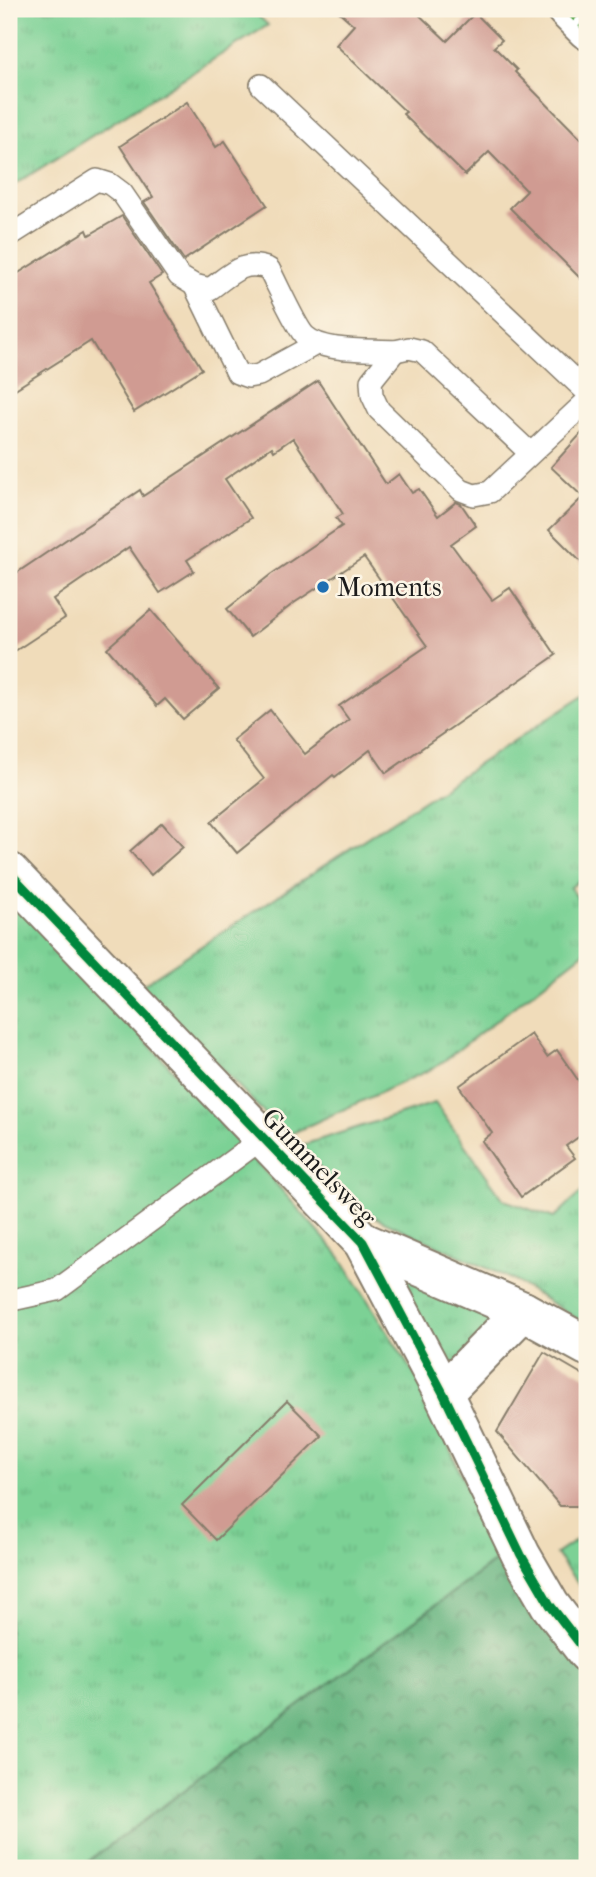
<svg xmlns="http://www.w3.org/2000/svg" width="596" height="1877" viewBox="0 0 596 1877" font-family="'IM FELL French Canon',serif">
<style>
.grass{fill:url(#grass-tufts);stroke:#4c7658;stroke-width:2}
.forest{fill:url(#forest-crowns);stroke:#40684d;stroke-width:2}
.building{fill:#d09b92}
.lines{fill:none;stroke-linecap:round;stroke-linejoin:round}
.service-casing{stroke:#867c6b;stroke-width:24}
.minor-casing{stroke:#867c6b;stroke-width:42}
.service{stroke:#fff;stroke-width:21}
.minor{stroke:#fff;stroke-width:38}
.quiet{stroke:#4fa141;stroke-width:7;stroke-dasharray:14 7;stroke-linecap:butt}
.cycleway-casing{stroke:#fcf5e5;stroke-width:13}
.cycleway{stroke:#00873e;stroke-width:9}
.poi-dot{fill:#1f6fb2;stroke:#fcf5e5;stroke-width:2.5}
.labels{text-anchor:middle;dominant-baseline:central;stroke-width:5;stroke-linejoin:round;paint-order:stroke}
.poi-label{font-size:26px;fill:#1c1c1c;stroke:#fcf5e5;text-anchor:start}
.street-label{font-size:26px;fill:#1c1c1c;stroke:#fcf5e5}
</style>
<defs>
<pattern id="grass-tufts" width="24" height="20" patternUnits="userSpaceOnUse" patternTransform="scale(1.75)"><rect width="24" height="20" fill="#7bd195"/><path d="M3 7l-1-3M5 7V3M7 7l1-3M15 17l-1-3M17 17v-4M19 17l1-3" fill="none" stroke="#6ab380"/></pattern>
<pattern id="forest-crowns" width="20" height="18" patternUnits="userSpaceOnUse" patternTransform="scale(1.75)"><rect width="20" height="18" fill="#64b37e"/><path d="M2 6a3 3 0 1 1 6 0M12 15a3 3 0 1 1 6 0" fill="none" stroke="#529166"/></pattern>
</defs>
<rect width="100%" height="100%" fill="#fcf5e5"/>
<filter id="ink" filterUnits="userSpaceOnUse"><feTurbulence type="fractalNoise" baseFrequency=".0143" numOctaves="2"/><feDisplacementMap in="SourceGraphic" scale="14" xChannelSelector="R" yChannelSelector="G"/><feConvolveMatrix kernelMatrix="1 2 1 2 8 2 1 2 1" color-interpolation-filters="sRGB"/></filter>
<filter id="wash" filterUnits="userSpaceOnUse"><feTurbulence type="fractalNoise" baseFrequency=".00686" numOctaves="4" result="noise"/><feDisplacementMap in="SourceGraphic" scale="28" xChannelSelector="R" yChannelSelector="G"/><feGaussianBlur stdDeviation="1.57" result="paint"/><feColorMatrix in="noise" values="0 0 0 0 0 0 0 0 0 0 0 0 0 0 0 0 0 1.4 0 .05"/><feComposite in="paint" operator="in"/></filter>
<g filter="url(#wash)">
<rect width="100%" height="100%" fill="#f0dcba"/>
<g class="grass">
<path d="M9 9H251L268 25 9 188Z"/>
<path d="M587 693V874L570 888 587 909V950L436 1067 286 1136 142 985Z"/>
<path d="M9 894 225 1126 339 1255 425 1391 498 1559 79 1868H9Z"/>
<path d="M435 1103 504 1200 554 1218 587 1186V1325L513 1280 357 1209 296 1147Z"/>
<path d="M386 1266 504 1313 443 1375Z"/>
<path d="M587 1533V1596L556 1554Z"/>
</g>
<path class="forest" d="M498 1559 587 1671V1868H79Z"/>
<g id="blocks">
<g class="building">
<path d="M336 9H413L447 41 475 13 502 40 494 47 517 70 515 72 587 145V285L510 208 527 191 489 152 465 175 403 114 406 112 336 45 354 25Z"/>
<path d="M187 102 216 147 225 141 267 205 184 260 144 202 153 197 120 146Z"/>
<path d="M122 216 162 275 149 283 202 369 134 412 91 341 9 393V279L87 230 89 235Z"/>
<path d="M318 381 386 484 399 474 412 493 419 489 438 516 456 502 461 504 476 526 451 544 492 600 510 588 556 655 386 773 370 750 335 777 333 775 237 853 211 822 264 779 233 740 270 710 305 754 349 720 339 706 427 646 364 557 294 603 250 637 227 609 270 575 342 526 336 518 343 514 293 438 274 451 272 447 225 479 251 518 187 560 194 571 160 593 129 547 53 599 65 618 9 655V578L140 490 143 496Z"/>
<path d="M587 427V568L549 530 583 497 551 467Z"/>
<path d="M151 610 219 689 183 719 165 699 157 706 107 648Z"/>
<path d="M162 823 183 847 151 875 130 851Z"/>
<path d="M531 1034 547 1057 557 1050 587 1093V1131L566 1146 575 1158 521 1197 482 1141 492 1133 459 1086Z"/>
<path d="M544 1352 587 1377V1506H560L497 1432Z"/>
<path d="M287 1401 322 1436 216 1540 182 1505Z"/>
</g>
</g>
</g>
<g filter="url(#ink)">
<use href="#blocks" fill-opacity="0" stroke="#867c6b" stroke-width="2"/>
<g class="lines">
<g class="service-casing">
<g id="service">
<path d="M261 85 587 392"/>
<path d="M9 236 97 180 110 184 122 193 179 276 194 285 210 289C231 274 243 259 269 269 277 284 296 327 305 336 323 353 371 349 395 351L371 381 372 395 379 410 461 490 474 495 490 492 587 401"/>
<path d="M194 285 237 373 248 377 259 375 316 344"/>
<path d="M395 351 409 348 422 351 530 453"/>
<path d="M12 1300 57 1290 263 1138"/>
</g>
</g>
<g class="minor-casing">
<g id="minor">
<path d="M566 9 587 30"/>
<path d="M9 872 363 1242 443 1393 521 1555 550 1605 587 1653"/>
<path d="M363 1242 523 1311 587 1346"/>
<path d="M443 1393 523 1311"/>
</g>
</g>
<use href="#service" class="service"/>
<use href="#minor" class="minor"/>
<path class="quiet" d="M566 9 587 30"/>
<g class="cycleway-casing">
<path id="cycleway" d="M9 872 363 1242 443 1393 521 1555 550 1605 587 1653"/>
</g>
<use href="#cycleway" class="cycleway"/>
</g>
</g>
<circle class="poi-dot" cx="323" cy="587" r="7"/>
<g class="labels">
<g class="poi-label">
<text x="337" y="587">Moments</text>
</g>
<g class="street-label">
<text transform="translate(319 1167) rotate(46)">Gummelsweg</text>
</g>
</g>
<rect width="596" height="1877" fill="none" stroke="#fcf5e5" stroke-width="35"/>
</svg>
